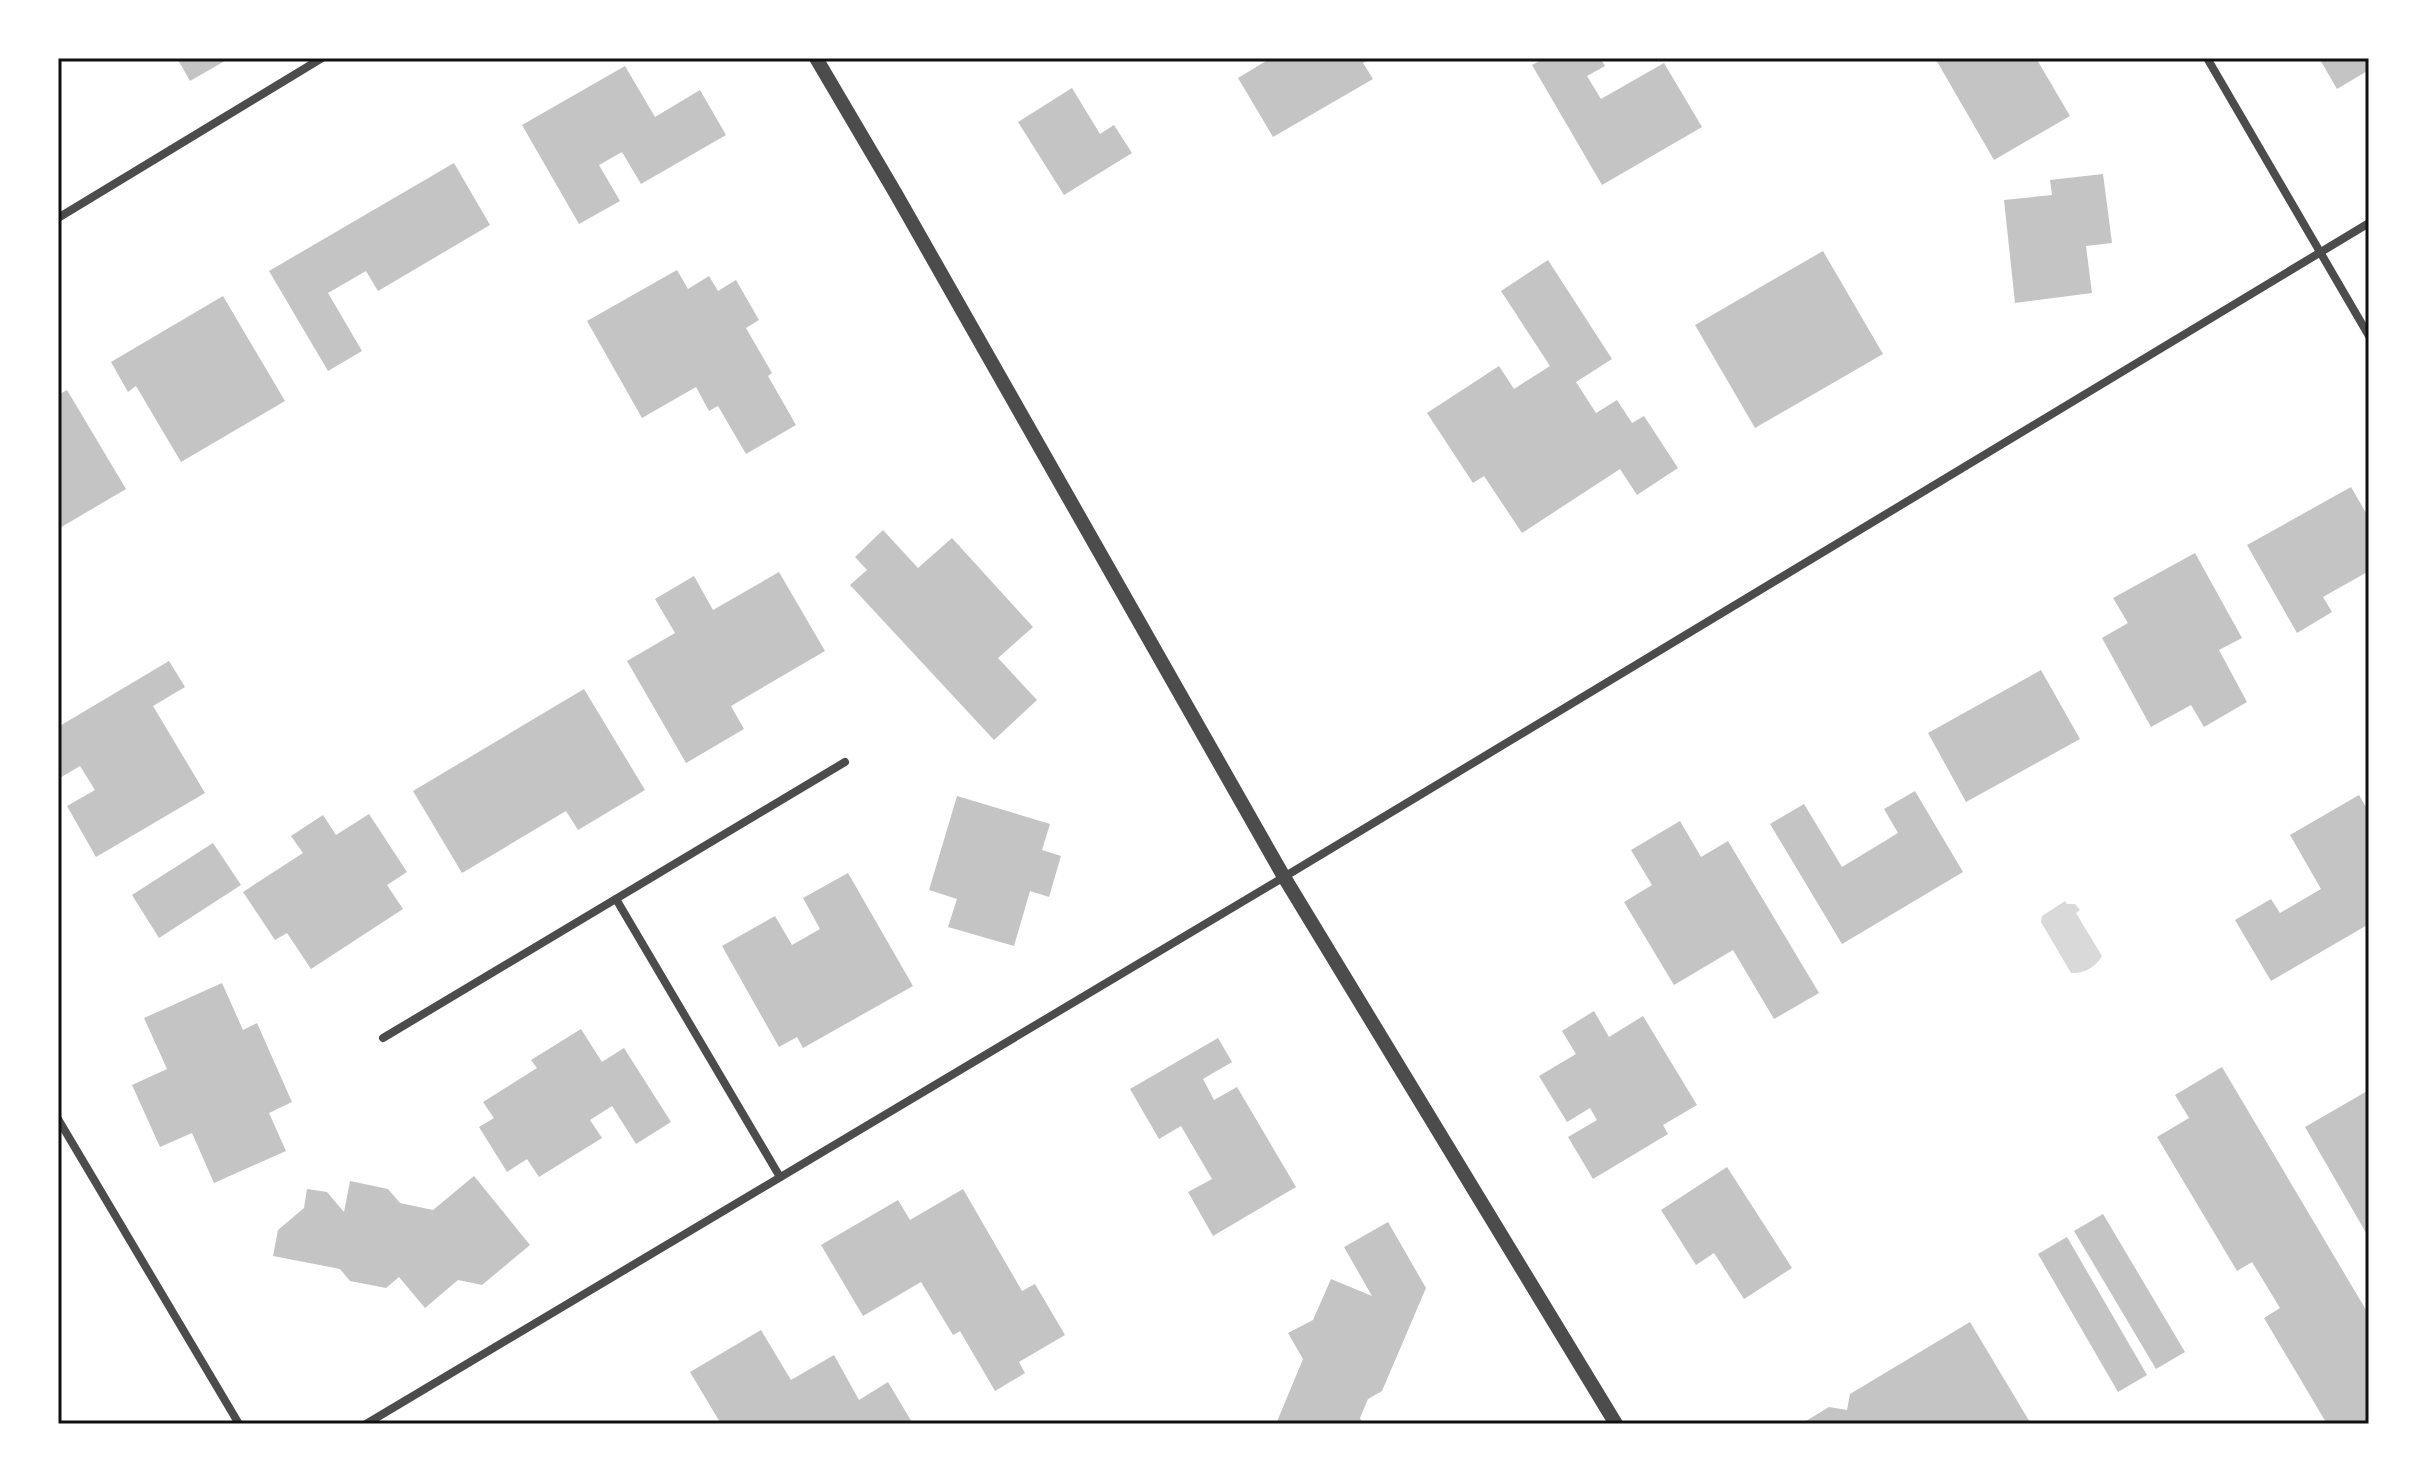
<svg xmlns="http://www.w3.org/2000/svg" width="2427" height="1482" viewBox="0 0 2427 1482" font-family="'Space Grotesk',sans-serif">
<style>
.water{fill:#d9d9d9}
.building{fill:#c4c4c4}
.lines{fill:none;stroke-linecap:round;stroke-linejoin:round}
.minor{stroke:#4c4c4c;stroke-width:8}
.tertiary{stroke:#4c4c4c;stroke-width:14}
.neatline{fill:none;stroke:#111;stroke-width:3}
</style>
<rect width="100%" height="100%" fill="#fff"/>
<path class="water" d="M2065 901 2067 904H2075L2080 910 2076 913 2102 956C2096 967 2083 974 2071 973L2041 922 2042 916Z"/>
<g class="building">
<path d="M177 58H230L190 81Z"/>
<path d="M1271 58H1372L1363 63 1373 79 1273 137 1238 78Z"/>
<path d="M1545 58H1600L1605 66 1587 76 1601 99 1664 63 1702 127 1602 185 1532 65Z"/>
<path d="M1935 58H2036L2070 116 1994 160Z"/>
<path d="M2319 58H2369V70L2337 89Z"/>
<path d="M625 66 655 117 700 90 726 135 641 184 622 152 599 165 620 201 579 224 522 125Z"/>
<path d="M1072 88 1100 134 1114 125 1132 153 1064 195 1018 122Z"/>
<path d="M454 163 490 225 378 291 366 271 328 293 362 351 328 371 269 271Z"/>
<path d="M2103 174 2112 243 2086 246 2092 293 2015 303 2004 200 2052 195 2050 180Z"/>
<path d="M1823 251 1883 354 1755 428 1695 325Z"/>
<path d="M1548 260 1612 359 1576 382 1596 413 1617 400 1632 423 1644 416 1678 468 1637 495 1620 469 1522 533 1484 476 1473 483 1427 413 1499 366 1514 389 1550 366 1501 291Z"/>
<path d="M677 270 688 289 709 276 718 291 736 280 759 320 746 328 772 373 768 376 796 425 746 454 718 406 709 411 696 387 642 418 587 321Z"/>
<path d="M223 296 285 401 181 462 136 386 128 392 111 362Z"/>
<path d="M67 390 126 489 58 529V395Z"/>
<path d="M2351 487 2369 518V571L2323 597 2332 612 2297 633 2247 545Z"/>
<path d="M883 530 918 568 952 538 1033 627 998 658 1037 700 994 740 850 585 867 570 855 557Z"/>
<path d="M2195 553 2242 638 2219 650 2247 702 2204 727 2191 705 2151 727 2102 638 2128 623 2113 598Z"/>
<path d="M779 572 825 651 731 706 744 729 686 763 627 661 675 633 655 599 694 576 713 610Z"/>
<path d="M169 661 185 687 153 706 205 793 96 857 67 806 95 790 80 766 58 779V727Z"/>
<path d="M2041 670 2080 739 1966 802 1928 733Z"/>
<path d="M584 689 645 790 578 830 566 811 462 873 413 791Z"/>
<path d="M1915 791 1963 872 1842 944 1770 824 1804 804 1842 867 1898 833 1884 809Z"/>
<path d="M2359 795 2369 812V924L2271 981 2235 920 2271 899 2280 913 2321 889 2290 835Z"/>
<path d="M957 796 1050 824 1042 850 1061 856 1049 897 1030 891 1014 946 948 927 957 899 929 890Z"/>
<path d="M369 814 407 872 387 885 403 909 311 969 287 933 275 940 243 892 303 853 291 836 323 815 336 835Z"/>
<path d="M1680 821 1701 857 1728 841 1819 993 1774 1019 1733 950 1674 985 1624 902 1652 885 1631 850Z"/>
<path d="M213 843 241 885 159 938 132 895Z"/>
<path d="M848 873 913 986 803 1048 797 1037 779 1047 722 946 775 916 792 945 820 929 803 898Z"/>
<path d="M222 983 243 1030 257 1023 292 1102 269 1113 286 1151 214 1183 192 1133 160 1147 132 1085 167 1069 144 1018Z"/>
<path d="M1594 1011 1609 1037 1643 1016 1697 1105 1663 1125 1668 1134 1593 1179 1568 1137 1597 1120 1590 1108 1567 1122 1539 1076 1576 1054 1562 1031Z"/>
<path d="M581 1029 602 1062 624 1048 671 1122 636 1144 612 1106 590 1120 602 1138 539 1177 527 1159 507 1172 479 1127 494 1118 483 1102 537 1068 531 1060Z"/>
<path d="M1218 1038 1232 1062 1203 1079 1214 1100 1237 1087 1296 1187 1213 1236 1188 1192 1212 1179 1181 1126 1159 1139 1130 1089Z"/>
<path d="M2222 1067 2369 1315V1424H2327L2264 1318 2280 1308 2252 1262 2237 1271 2157 1137 2189 1118 2175 1095Z"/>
<path d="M2369 1090V1238L2305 1127Z"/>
<path d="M1727 1167 1792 1268 1744 1299 1714 1253 1696 1265 1661 1210Z"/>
<path d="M474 1176 530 1245 482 1285 458 1280 425 1308 399 1277 386 1288 350 1281 340 1269 273 1256 278 1230 304 1208 307 1189 327 1192 344 1212 350 1181 388 1189 400 1203 433 1210Z"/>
<path d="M963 1189 1022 1291 1035 1284 1065 1335 1019 1362 1025 1373 995 1391 960 1331 953 1335 921 1282 863 1316 821 1245 898 1200 910 1220Z"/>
<path d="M2103 1214 2185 1352 2156 1369 2074 1231Z"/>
<path d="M1388 1222 1426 1288 1382 1391 1368 1399 1360 1418 1363 1424H1276L1303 1359 1288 1333 1313 1320 1331 1279 1372 1296 1344 1247Z"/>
<path d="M2067 1237 2147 1375 2118 1392 2038 1254Z"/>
<path d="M1970 1322 2031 1424H1801L1829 1407 1847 1410 1850 1394Z"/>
<path d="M761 1330 791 1380 834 1355 859 1400 888 1382 913 1424H738L736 1421 721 1424 690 1372Z"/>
</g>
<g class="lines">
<g class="minor">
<path d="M2207 58 2369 336"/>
<path d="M58 218 322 58"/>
<path d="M616 899 780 1177"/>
<path d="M383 1038 845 762"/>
<path d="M58 1119 239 1424"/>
<path d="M366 1424 1284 877 2369 223"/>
</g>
<path class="tertiary" d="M816 58 896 194 1284 877 1616 1424"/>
</g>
<rect width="2427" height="1482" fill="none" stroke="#ffffff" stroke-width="120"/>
<rect x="60" y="60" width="2307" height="1362" class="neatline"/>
</svg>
